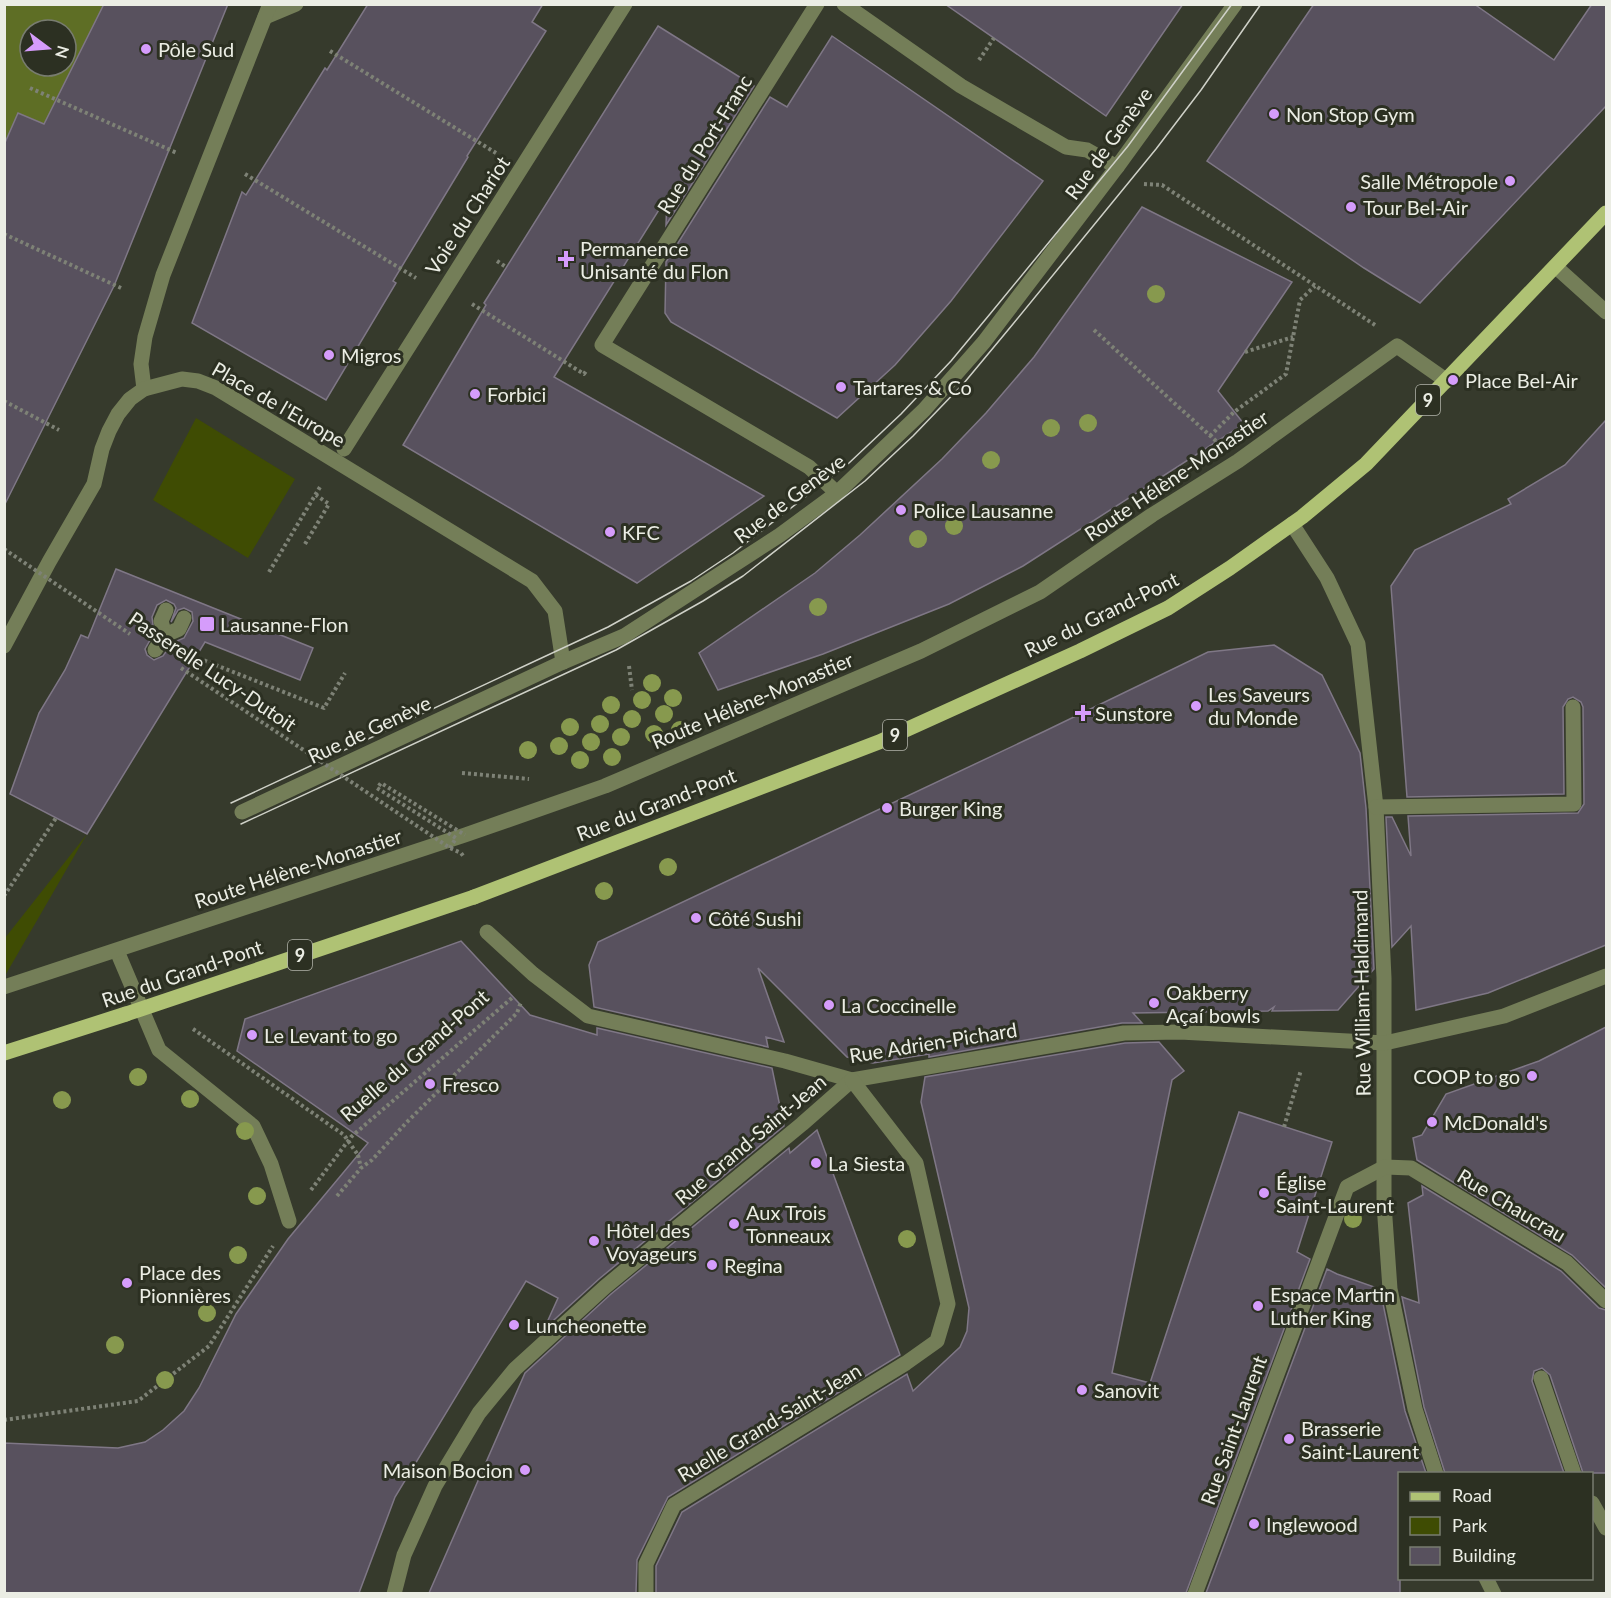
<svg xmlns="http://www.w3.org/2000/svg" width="1611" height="1598" viewBox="0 0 1611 1598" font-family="Lato,sans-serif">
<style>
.green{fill:#3f4c03}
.forest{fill:#5e6e25;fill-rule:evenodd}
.building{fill:#58515e;stroke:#7f7786;stroke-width:1.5;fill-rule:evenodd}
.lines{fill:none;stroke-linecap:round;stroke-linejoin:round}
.path{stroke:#7e8276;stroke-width:4;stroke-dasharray:3 3;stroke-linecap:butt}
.minor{stroke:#747e58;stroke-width:15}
.major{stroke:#afc274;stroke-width:15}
.tram{stroke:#cfd1c8;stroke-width:1.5}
.path-bridge{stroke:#7e8276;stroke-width:4;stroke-dasharray:3 3;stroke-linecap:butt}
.minor-bridge{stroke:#747e58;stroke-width:15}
.major-bridge{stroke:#afc274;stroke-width:15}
.tree{fill:#87994e}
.poi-dot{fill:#d59cfb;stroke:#2c3022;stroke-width:2}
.labels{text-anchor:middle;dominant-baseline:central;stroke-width:6;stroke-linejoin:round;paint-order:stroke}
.shield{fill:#2c3022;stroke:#b2b4aa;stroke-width:1.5}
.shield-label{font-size:18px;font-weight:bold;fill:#ebede4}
.poi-label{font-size:20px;fill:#ebede4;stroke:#2c3022;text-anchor:start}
.street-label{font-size:20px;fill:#ebede4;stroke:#2c3022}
</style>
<rect width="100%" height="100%" fill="#363a2c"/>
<g class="green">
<path d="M196 418 295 479 248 558 153 500Z"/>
<path d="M87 834 6 974 5 975V938Z"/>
</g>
<path class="forest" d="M5 5H104L44 124 18 113 5 145ZM30 30H66V66H30Z"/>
<g class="building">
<path d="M104 4H228L114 286 4 506V145L18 113 44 124Z"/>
<path d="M368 4H543L532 22 546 31 467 156 468 157 393 281 396 283 326 400 192 323 242 192 246 195 325 68 327 70Z"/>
<path d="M945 4H1183L1106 116Z"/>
<path d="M1314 4H1474L1554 60 1592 4H1606V106L1420 303 1364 268 1207 161Z"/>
<path d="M658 26 754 86 666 225 667 197 554 377 764 496 637 583 403 445 486 305 484 303Z"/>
<path d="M832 36 1043 181 951 301 895 365 837 418 671 322 665 313 666 262 770 97 787 107Z"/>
<path d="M1142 207 1292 282 1218 391 1244 424 1023 566 949 604 823 654 718 690 699 653 815 573 860 535 942 459 986 413 1034 357Z"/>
<path d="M1606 420V945L1488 993 1416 1010 1411 926 1392 947 1386 817H1392L1411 856 1408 816 1578 813 1584 804 1583 707 1581 702 1573 697 1568 699 1563 707 1564 794 1407 797 1391 586 1415 550 1511 504 1508 499 1565 465Z"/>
<path d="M116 569 313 648 300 680 205 642 87 834 10 794 39 713 65 670 81 635 88 638ZM166 600 174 604 176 608 171 622 178 610 184 608 192 612 193 621 184 638 172 643 163 656 154 660 147 655 145 649 154 633 152 617 157 605Z"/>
<path d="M1274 645 1322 675 1360 753 1366 808 1374 969 1338 1010 1272 1011 1274 1007 1268 1011 1133 1013 1142 1023H1122L929 1057V1054L873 1063 847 1057 758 968 784 1042 766 1037 768 1047 594 1007 589 965 598 942 1045 731 1208 652Z"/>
<path d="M461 941 530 1015 597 1035V1028L772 1068 784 1126 599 1279 544 1329 558 1298 526 1281 395 1497 359 1593H4V1443L118 1448 145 1442 163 1430 184 1411 199 1388 236 1314 288 1239 368 1143 237 1051 245 1019Z"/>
<path d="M1606 1027V1288L1572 1255 1417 1160 1413 1138 1422 1135 1446 1094 1539 1061Z"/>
<path d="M1159 1042 1184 1071 1172 1080 1112 1373 1150 1383 1239 1112 1332 1142 1297 1252 1310 1259 1186 1593H656V1566L682 1512 907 1374 913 1391 960 1347 967 1331 969 1308 921 1102 925 1077 1125 1043Z"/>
<path d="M817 1130 900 1355 668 1497 637 1560 636 1593H429L525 1373 611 1294 789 1148 790 1153Z"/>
<path d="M1422 1186 1561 1271 1599 1308 1606 1310V1473H1583L1550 1375 1542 1368 1534 1371 1532 1381 1564 1473H1445L1424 1407 1402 1297 1419 1303 1408 1203 1423 1195Z"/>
<path d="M1327 1269 1337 1274 1380 1289 1405 1411 1426 1473H1400V1593H1206Z"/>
</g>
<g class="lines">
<g class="path">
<path d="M330 51 496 153"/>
<path d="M979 60 994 38"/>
<path d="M30 88 177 153"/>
<path d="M245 174 416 278"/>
<path d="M1144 184 1162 185 1375 325"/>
<path d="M4 234 121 288"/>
<path d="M497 261 506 267"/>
<path d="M472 304 584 374 586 371"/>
<path d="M1094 330 1216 441"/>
<path d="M1245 352 1293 337"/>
<path d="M4 401 59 430"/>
<path d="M1210 436 1234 412 1286 374 1300 300 1315 286"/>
<path d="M305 544 329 504 316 495"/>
<path d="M269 572 320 487"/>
<path d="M193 656 324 708 345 673"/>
<path d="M629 666 632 690"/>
<path d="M462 773 529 779"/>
<path d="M4 896 56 818"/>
<path d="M1284 1127 1301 1070"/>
<path d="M358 1155 361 1168"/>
<path d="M311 1190 351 1137 513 997"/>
<path d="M337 1196 361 1168 372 1160 406 1123 517 1013 521 1002"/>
<path d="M4 1420 138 1401 209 1346 273 1246"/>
</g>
<g class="minor">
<path d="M817 4 602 345 809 467 837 493"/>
<path d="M844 4 961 86 1066 147 1087 150 1117 167"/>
<path d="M265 17 296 4"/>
<path d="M1556 267 1606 312"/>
<path d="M144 389 141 364 145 337 163 275 270 4"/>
<path d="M344 449 625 4"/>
<path d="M1292 524 1327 578 1358 644 1376 807 1384 978V1204L1390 1289 1415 1409 1436 1474"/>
<path d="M4 646 49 562 94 484 102 449 109 431 118 414 130 399 144 389 182 379 198 381 216 388 532 581 555 611 563 662"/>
<path d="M1376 807 1574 804 1573 707"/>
<path d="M242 812 563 662 624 636 780 535 837 493 924 410 984 342 1117 167 1235 4"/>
<path d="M487 932 533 974 588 1016 785 1061 852 1080 1124 1033 1180 1032 1385 1043 1504 1016 1606 976"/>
<path d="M117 951 159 1050 253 1126 271 1164 289 1221"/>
<path d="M4 987 465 835 605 786 921 651 1040 592 1152 515 1238 461 1397 346 1447 381"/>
<path d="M1541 1378 1574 1474"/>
<path d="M1592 1503 1606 1528"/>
<path d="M1486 1578 1494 1594"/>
<path d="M394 1594 404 1555 435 1486 479 1413 515 1369 605 1287 802 1124 852 1080"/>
<path d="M646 1594V1564L674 1505 906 1363 937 1341 948 1304 916 1163 852 1080"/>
<path d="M1195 1594 1347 1187 1385 1167 1411 1168 1567 1263 1606 1301"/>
</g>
<g class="major">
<path d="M474 897 879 742 1080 651 1168 608 1230 568 1302 517 1366 464 1606 213"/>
<path d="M4 1053 126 1014"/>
</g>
<g class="tram">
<path d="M231 803 608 627 691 581 733 553 849 463 901 414 951 361 990 314 1128 146 1232 4"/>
<path d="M241 824 616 650 703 601 743 576 865 481 913 436 964 383 1013 324 1156 149 1201 90 1261 4"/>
</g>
<g class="path-bridge">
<path d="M4 549 130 634"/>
<path d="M181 668 450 848 461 853 464 857"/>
<path d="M450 848 456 838 377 788 381 783 465 835"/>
<path d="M193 1029 344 1135 358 1155"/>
</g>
<g class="minor-bridge">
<path d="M166 610 161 621 165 635 179 629 184 618"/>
<path d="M155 650 165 635"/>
</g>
<path class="major-bridge" d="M126 1014 474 897"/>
</g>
<g class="tree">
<circle cx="1156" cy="294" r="9"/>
<circle cx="1088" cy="423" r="9"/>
<circle cx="1051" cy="428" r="9"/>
<circle cx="991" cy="460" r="9"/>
<circle cx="954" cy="526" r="9"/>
<circle cx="918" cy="539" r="9"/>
<circle cx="818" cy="607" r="9"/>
<circle cx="652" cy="683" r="9"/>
<circle cx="673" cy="698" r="9"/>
<circle cx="642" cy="700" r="9"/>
<circle cx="611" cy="705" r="9"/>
<circle cx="664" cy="714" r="9"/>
<circle cx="632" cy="719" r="9"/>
<circle cx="600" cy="724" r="9"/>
<circle cx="570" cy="727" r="9"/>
<circle cx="680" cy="730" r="9"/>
<circle cx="654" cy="734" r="9"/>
<circle cx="621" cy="737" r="9"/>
<circle cx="591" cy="742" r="9"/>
<circle cx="559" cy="746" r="9"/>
<circle cx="528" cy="750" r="9"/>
<circle cx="612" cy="757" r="9"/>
<circle cx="580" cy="760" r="9"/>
<circle cx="668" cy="867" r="9"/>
<circle cx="604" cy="891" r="9"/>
<circle cx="138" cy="1077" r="9"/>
<circle cx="190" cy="1099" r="9"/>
<circle cx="62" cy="1100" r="9"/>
<circle cx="245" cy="1131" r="9"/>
<circle cx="257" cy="1196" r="9"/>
<circle cx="1353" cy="1219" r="9"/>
<circle cx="907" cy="1239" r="9"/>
<circle cx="238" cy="1255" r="9"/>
<circle cx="207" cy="1313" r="9"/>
<circle cx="115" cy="1345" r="9"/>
<circle cx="165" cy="1380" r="9"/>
</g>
<g class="poi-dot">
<circle cx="146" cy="49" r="6"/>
<circle cx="1274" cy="114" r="6"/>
<circle cx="1510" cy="181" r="6"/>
<circle cx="1351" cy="207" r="6"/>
<path d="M563 250h6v6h6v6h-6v6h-6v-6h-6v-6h6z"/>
<circle cx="329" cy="355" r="6"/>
<circle cx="1453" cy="380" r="6"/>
<circle cx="841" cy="387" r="6"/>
<circle cx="475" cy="394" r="6"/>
<circle cx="901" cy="510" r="6"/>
<circle cx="610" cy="532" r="6"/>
<rect x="199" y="616" width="16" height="16" rx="3"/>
<circle cx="1196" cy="706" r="6"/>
<path d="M1080 704h6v6h6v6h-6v6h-6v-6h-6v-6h6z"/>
<circle cx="887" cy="808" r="6"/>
<circle cx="696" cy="918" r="6"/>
<circle cx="1154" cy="1003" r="6"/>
<circle cx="829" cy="1005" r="6"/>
<circle cx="252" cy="1035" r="6"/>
<circle cx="1532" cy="1076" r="6"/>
<circle cx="430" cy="1084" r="6"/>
<circle cx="1432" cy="1122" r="6"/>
<circle cx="816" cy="1163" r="6"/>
<circle cx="1264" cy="1193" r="6"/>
<circle cx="734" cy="1224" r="6"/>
<circle cx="594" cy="1241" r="6"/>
<circle cx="712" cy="1265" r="6"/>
<circle cx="127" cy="1283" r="6"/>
<circle cx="1258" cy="1306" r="6"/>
<circle cx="514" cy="1325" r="6"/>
<circle cx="1082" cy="1390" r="6"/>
<circle cx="1289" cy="1439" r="6"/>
<circle cx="525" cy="1470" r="6"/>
<circle cx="1254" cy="1524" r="6"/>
</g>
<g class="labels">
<g class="shield">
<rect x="1416" y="385" width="24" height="30" rx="4.5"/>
<rect x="883" y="720" width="24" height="30" rx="4.5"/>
<rect x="288" y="940" width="24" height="30" rx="4.5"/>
</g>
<g class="shield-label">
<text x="1428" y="400">9</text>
<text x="895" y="735">9</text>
<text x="300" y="955">9</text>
</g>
<g class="poi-label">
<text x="158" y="49">Pôle Sud</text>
<text x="1286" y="114">Non Stop Gym</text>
<text x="1498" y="181" text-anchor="end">Salle Métropole</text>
<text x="1363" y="207">Tour Bel-Air</text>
<text x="580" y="248">Permanence<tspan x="580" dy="23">Unisanté du Flon</tspan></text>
<text x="341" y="355">Migros</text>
<text x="1465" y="380">Place Bel-Air</text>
<text x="853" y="387">Tartares &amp; Co</text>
<text x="487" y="394">Forbici</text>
<text x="913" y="510">Police Lausanne</text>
<text x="622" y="532">KFC</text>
<text x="220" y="624">Lausanne-Flon</text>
<text x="1208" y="694">Les Saveurs<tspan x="1208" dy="23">du Monde</tspan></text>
<text x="1095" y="713">Sunstore</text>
<text x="899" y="808">Burger King</text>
<text x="708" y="918">Côté Sushi</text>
<text x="1166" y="992">Oakberry<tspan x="1166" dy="23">Açaí bowls</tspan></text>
<text x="841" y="1005">La Coccinelle</text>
<text x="264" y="1035">Le Levant to go</text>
<text x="1520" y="1076" text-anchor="end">COOP to go</text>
<text x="442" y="1084">Fresco</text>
<text x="1444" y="1122">McDonald's</text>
<text x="828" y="1163">La Siesta</text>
<text x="1276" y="1182">Église<tspan x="1276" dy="23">Saint-Laurent</tspan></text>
<text x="746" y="1212">Aux Trois<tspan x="746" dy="23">Tonneaux</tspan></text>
<text x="606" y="1230">Hôtel des<tspan x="606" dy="23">Voyageurs</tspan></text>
<text x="724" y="1265">Regina</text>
<text x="139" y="1272">Place des<tspan x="139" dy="23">Pionnières</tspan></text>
<text x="1270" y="1294">Espace Martin<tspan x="1270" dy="23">Luther King</tspan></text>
<text x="526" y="1325">Luncheonette</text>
<text x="1094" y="1390">Sanovit</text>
<text x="1301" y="1428">Brasserie<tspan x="1301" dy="23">Saint-Laurent</tspan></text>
<text x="513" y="1470" text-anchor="end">Maison Bocion</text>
<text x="1266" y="1524">Inglewood</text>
</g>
<g class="street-label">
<text transform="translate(1108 143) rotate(-54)">Rue de Genève</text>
<text transform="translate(704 144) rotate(-58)">Rue du Port-Franc</text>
<text transform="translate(467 215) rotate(-57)">Voie du Chariot</text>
<text transform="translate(279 404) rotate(30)">Place de l'Europe</text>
<text transform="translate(1176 475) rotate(-34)">Route Hélène-Monastier</text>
<text transform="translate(789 498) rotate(-37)">Rue de Genève</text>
<text transform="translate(1101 614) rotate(-26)">Rue du Grand-Pont</text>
<text transform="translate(213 671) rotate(34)">Passerelle Lucy-Dutoit</text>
<text transform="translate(752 700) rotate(-23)">Route Hélène-Monastier</text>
<text transform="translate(369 729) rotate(-25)">Rue de Genève</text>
<text transform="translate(656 804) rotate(-21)">Rue du Grand-Pont</text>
<text transform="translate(298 868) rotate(-18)">Route Hélène-Monastier</text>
<text transform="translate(182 973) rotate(-19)">Rue du Grand-Pont</text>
<text transform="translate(1361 993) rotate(-91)">Rue William-Haldimand</text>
<text transform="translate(933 1042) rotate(-9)">Rue Adrien-Pichard</text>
<text transform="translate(414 1055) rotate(-41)">Ruelle du Grand-Pont</text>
<text transform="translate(750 1139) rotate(-40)">Rue Grand-Saint-Jean</text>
<text transform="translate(1512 1205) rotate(31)">Rue Chaucrau</text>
<text transform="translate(769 1422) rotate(-31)">Ruelle Grand-Saint-Jean</text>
<text transform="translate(1233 1430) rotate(-70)">Rue Saint-Laurent</text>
</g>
</g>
<rect width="1611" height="1598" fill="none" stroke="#ebede4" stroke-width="12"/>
<rect x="1398" y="1472" width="195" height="108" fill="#2c3022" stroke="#787c70" stroke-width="1.5"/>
<rect x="1410" y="1492" width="30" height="9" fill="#afc274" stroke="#787c70" stroke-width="1.5"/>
<text x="1452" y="1502" font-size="18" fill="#ebede4">Road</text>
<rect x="1410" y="1517" width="30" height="18" fill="#3f4c03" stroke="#787c70" stroke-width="1.5"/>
<text x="1452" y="1532" font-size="18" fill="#ebede4">Park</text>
<rect x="1410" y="1547" width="30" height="18" fill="#58515e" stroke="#787c70" stroke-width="1.5"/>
<text x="1452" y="1562" font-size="18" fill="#ebede4">Building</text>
<g transform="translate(48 48) rotate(106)"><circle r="28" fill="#2c3022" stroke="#787c70" stroke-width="1.5"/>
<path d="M0-4.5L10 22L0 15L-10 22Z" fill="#d59cfb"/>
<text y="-9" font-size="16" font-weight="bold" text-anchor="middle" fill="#ebede4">N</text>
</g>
</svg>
